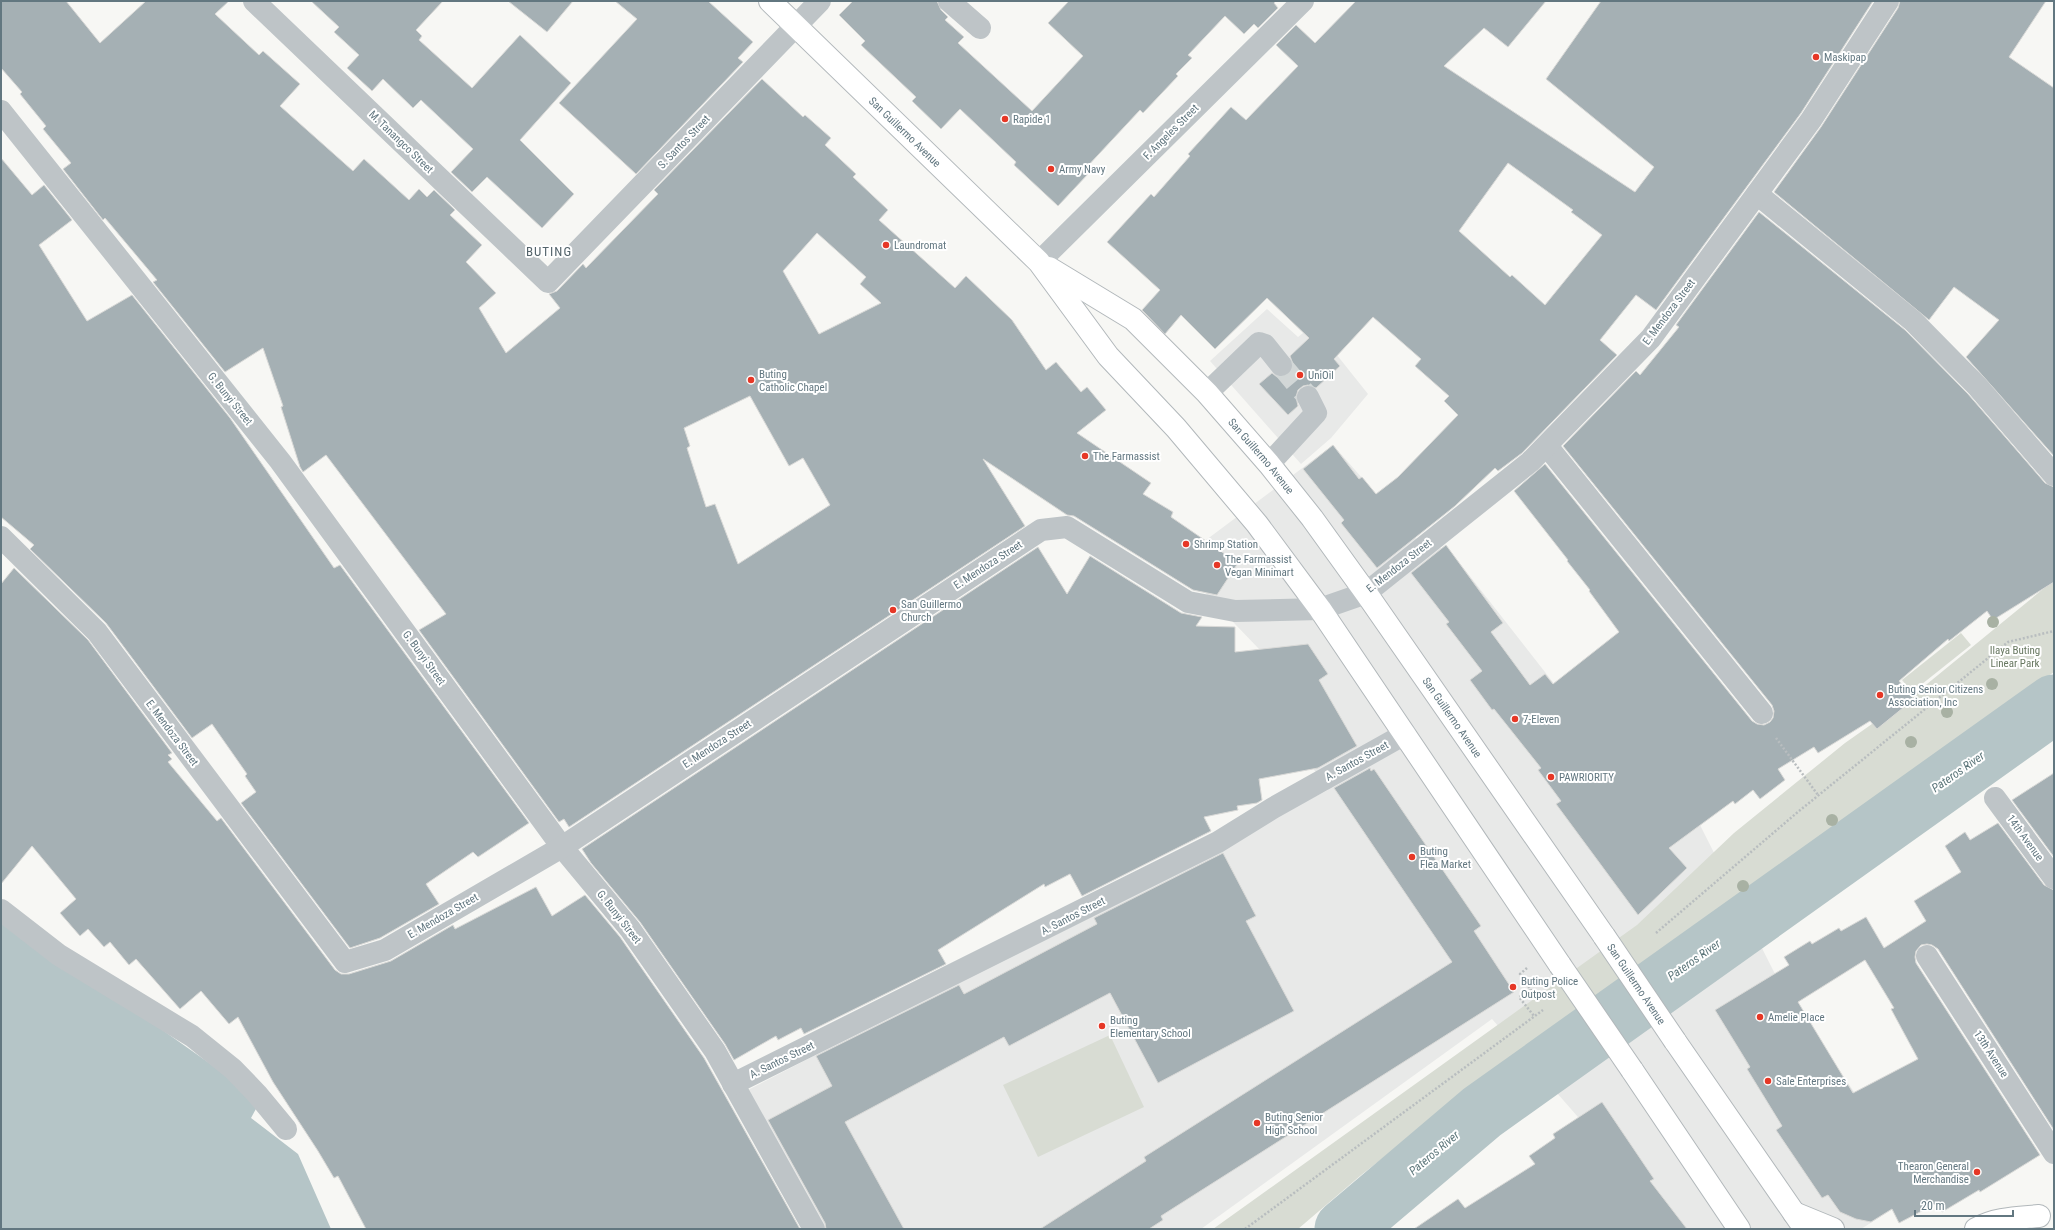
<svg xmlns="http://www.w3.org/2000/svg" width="2055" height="1230" viewBox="0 0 2055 1230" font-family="'Roboto Condensed',sans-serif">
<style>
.built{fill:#e8e9e8}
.green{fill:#d8dcd3}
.water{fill:#b5c5c7}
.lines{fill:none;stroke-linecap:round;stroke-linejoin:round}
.river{stroke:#b5c5c7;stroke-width:59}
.building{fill:#a5b0b4;stroke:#d9d9d7;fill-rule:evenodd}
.minor-tunnel{stroke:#d2d7d7;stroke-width:22;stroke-dasharray:22 11;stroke-linecap:butt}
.major-casing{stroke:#b2b8bb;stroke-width:24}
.path{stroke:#b8bdbf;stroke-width:2.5;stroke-dasharray:2 2;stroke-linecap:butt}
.minor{stroke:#bec4c7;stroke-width:22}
.major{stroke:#fff;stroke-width:22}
.major-bridge-casing{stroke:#b2b8bb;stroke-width:24;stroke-linecap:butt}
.major-bridge{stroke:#fff;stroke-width:22}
.tree{fill:#a8b1a3}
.poi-dot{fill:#e63726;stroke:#fff;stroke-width:1.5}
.labels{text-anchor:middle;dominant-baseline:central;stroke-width:4;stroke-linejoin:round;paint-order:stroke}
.poi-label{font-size:11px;fill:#627780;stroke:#fff;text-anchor:start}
.street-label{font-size:11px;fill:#627780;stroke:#fff}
.park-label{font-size:11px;fill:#687861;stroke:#fff}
.water-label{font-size:12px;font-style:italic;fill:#5d777b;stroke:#fff}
.quarter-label{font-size:13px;letter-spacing:1px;fill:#54646b;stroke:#fff}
</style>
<rect width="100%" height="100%" fill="#f7f7f4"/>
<g class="built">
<path d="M1267 309 1298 337 1313 325 1368 394 1331 438 1301 464 1210 361Z"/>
<path d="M1333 445 1415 538 1451 552 1588 727 1657 801 1700 825 1775 974 1917 1186 1896 1207 1861 1229H1654L1633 1187 1578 1117 1492 1019 1201 1229H822L746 1091 1328 790 1266 700 1259 649 1188 575 1206 540Z"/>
</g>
<g class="green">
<path d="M2054 580V672L1899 780 1479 1082 1360 1176 1298 1229H1213L1637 925 1734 833 1845 743 1916 693Z"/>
<path d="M1961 633 1971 645 1912 692 1902 680Z"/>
<path d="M1110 1035 1144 1107 1038 1157 1003 1085Z"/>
</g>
<path class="water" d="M1 916 219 1070 258 1105 251 1118 298 1154 331 1229H1Z"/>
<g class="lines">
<path class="river" d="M1344 1229 1482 1112 2054 704"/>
</g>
<g class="building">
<path d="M1 1H66L100 43 146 1H229L215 14 259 55 263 51 300 84 280 106 353 171 364 159 409 200 419 189 427 197 434 190 455 210 450 215 482 245 466 262 496 293 479 308 506 353 560 308 549 294 557 291 583 264 586 268 658 194 654 190 762 79 803 117 805 115 831 138 825 145 856 174 853 177 888 210 879 220 955 288 966 276 1012 320 1046 370 1056 362 1081 392 1087 387 1106 410 1077 433 1151 483 1143 494 1173 512 1171 517 1238 563 1217 595 1193 590 1074 516 1067 515 983 459 1025 526 569 827 564 819 559 822 419 630 446 614 326 455 303 472 300 467 281 407 283 406 263 348 225 372 153 282 157 280 105 218 103 220 63 169 71 163 43 129 46 126 20 94 22 92 1 68ZM817 233 866 277 860 284 881 303 819 334 783 271ZM750 396 789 466 803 458 830 505 738 564 715 504 706 507 687 448 690 446 684 428Z"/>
<path d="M311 1H443L416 30 422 36 419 40 472 88 520 35 571 83 520 140 574 194 542 228 487 177 472 192 451 172 473 149 421 100 413 108 383 79 372 91 347 68 359 55 334 32 339 27Z"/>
<path d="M508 1H573L547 32Z"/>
<path d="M615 1H708L753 42 738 58 743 62 636 174 559 103 637 19Z"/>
<path d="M853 1H937L941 10 948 17 945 20 964 37 958 43 1032 111 1083 56 1048 23 1069 1H1276L1274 3 1278 8 1258 28 1254 24 1244 34 1225 16 1188 55 1192 58 1176 74 1178 76 1143 113 1140 110 1084 170 1088 174 1058 206 1014 165 1016 162 960 109 941 129 912 101 916 97 861 45 865 41 839 15Z"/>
<path d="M1356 1H1546L1508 47 1484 28 1444 66 1635 192 1654 167 1546 79 1601 1H1873L1801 113 1656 310 1636 295 1600 340 1617 355 1522 453 1498 471 1495 468 1455 506 1377 568 1341 523 1344 520 1303 469 1333 445 1359 479 1362 477 1376 494 1398 477 1458 415 1444 401 1449 396 1415 366 1421 359 1373 317 1334 359 1340 366 1316 388 1308 385 1303 386 1298 390 1296 397 1298 406 1288 415 1259 384 1272 373 1277 377H1282L1289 374 1293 369V364L1290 356 1309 338 1267 298 1215 349 1181 315 1165 334 1142 310 1160 290 1107 242 1151 194 1154 197 1190 156 1188 154 1231 107 1246 120 1298 66 1276 45 1296 25 1315 43ZM1508 163 1573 210 1571 212 1602 235 1545 305 1512 275 1510 277 1459 231Z"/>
<path d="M1900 1H2046L2009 57 2054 88V456L1966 357 1999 320 1954 287 1929 320 1774 192 1821 127 1898 8Z"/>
<path d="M1 158 32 195 44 185 72 220 39 245 87 321 132 295 230 418 334 568 340 565 529 823 478 857 473 852 426 884 439 904 380 938 350 948 241 803 256 792 245 776 247 774 212 724 192 738 106 623 30 549 34 545 1 517Z"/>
<path d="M1759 212 1905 330 1968 394 2045 483 2054 487V582L1993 620 1987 611 1949 641 1948 639 1899 681 1914 699 1877 729 1870 721 1818 753 1814 747 1778 769 1785 780 1760 799 1753 790 1735 804 1733 801 1669 848 1687 868 1638 915 1556 804 1561 801 1538 770 1541 768 1494 709 1492 710 1470 680 1482 671 1446 624 1449 622 1411 573 1446 545 1503 623 1491 632 1530 685 1545 674 1553 684 1619 632 1589 591 1590 590 1567 561 1568 560 1514 491 1545 464 1752 721 1757 724 1764 725 1770 722 1773 718 1774 711 1772 705 1563 446 1636 371 1640 375 1679 327 1676 325Z"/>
<path d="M1038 547 1067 594 1090 556 1181 613 1202 617 1196 626 1235 627V652L1308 644 1328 674 1319 680 1357 746 1318 768 1259 779 1262 800 1257 803 1237 806 1238 810 1204 817 1211 831 1082 896 1070 874 1045 887 1044 884 938 950 946 964 804 1034 801 1028 778 1040 776 1036 734 1060 725 1044 640 922 591 863 582 849Z"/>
<path d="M14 568 88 640 172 753 168 755 172 759 168 762 217 821 221 818 335 970 341 974H349L391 961 453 925 455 929 536 887 552 916 585 895 620 937 704 1058 800 1229H366L338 1176 334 1178 318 1151 273 1082 238 1017 229 1024 201 991 180 1009 136 959 129 965 110 942 104 947 88 929 80 936 60 913 76 899 32 846 1 884V584Z"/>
<path d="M1370 768 1371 771 1374 769 1481 926 1474 931 1514 992 1161 1216 1163 1220 1149 1229H1040L1146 1161 1144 1157 1452 962 1334 788Z"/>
<path d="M2054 773V857L2012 800Z"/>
<path d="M1998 823 2044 885 2054 890V1130L1938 949 1932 945 1927 944 1921 945 1916 951 1915 957 1916 963 2040 1155 1980 1192 1979 1190 1942 1212 1937 1203 1899 1223 1892 1209 1871 1222 1856 1219 1840 1212 1828 1195 1822 1198 1776 1130 1782 1126 1747 1069 1750 1067 1715 1010 1789 965 1784 957 1810 941 1812 944 1839 928 1841 931 1866 917 1884 948 1926 921 1914 901 1961 872 1945 846 1965 832 1970 840ZM1865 960 1894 1008 1891 1009 1918 1059 1853 1093 1798 1002Z"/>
<path d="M1223 853 1256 916 1246 921 1294 1011 1158 1083 1110 993 1009 1046 1004 1037 845 1122 904 1229H826L825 1223 768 1120 832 1086 816 1056 959 985 964 994 1097 924 1094 918Z"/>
<path d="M1602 1102 1654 1179 1650 1181 1687 1229H1414L1458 1199 1465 1208 1535 1164 1529 1156 1555 1138 1553 1134Z"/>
</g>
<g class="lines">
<path class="minor-tunnel" d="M1281 365 1308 397"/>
<g class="major-casing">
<g id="major">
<path id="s1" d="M770 1 1039 262 1108 356 1176 428 1257 524 1320 609 1560 965"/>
<path id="s2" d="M1049 268 1133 319 1207 393 1269 464 1312 518 1366 593 1604 936"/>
<path d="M1675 1041 1805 1229"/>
<path d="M1632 1070 1739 1229"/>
<path d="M1794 1213 1833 1229"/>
<path d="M1976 1229C1995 1218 2018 1218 2039 1216"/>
</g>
</g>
<g class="path">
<path d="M1776 738 1818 795"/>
<path d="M1656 933 1799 811 2008 642 2054 631"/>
<path d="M1527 968 1520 974 1531 990 1519 997 1534 1016"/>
<path d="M1245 1229 1543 1010"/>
</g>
<g class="minor">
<path d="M254 1 548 282 820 1"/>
<path d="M949 1 980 28"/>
<path d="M1 111 280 461 562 847 630 929 715 1051 814 1229"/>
<path d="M1757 194 1913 321 1977 386 2054 475"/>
<path d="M1039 262 1303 1"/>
<path d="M1207 393 1259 343 1265 345 1281 365"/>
<path d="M1547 446 1762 713"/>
<path d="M1269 464 1316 413 1308 397"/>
<path d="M1 537 97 632 345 962 385 950 562 847 1041 530 1067 527 1188 602 1235 611 1320 609 1366 593 1530 462 1651 338 1811 120 1888 1"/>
<path d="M1995 798 2054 878"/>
<path d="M1 910 59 955 192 1036 233 1069 257 1094 286 1129"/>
<path d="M1927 956 2054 1153"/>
<path d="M733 1084 1218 842 1273 808 1405 734"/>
</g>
<use href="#major" class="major"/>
<g class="major-bridge-casing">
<g id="major-bridge">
<path id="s3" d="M1604 936 1675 1041"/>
<path d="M1560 965 1632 1070"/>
</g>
</g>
<use href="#major-bridge" class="major-bridge"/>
</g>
<g class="tree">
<circle cx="1993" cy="622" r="6"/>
<circle cx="1992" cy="684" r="6"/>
<circle cx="1947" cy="712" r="6"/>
<circle cx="1911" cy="742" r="6"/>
<circle cx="1832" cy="820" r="6"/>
<circle cx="1743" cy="886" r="6"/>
</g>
<g class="poi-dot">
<circle cx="1816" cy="57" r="4"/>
<circle cx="1005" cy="119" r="4"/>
<circle cx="1051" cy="169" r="4"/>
<circle cx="886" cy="245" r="4"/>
<circle cx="1300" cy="375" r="4"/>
<circle cx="751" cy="380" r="4"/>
<circle cx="1085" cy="456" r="4"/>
<circle cx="1186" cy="544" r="4"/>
<circle cx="1217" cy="565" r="4"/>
<circle cx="893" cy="610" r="4"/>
<circle cx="1880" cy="695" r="4"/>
<circle cx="1515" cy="719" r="4"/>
<circle cx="1551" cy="777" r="4"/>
<circle cx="1412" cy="857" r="4"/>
<circle cx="1513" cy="987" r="4"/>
<circle cx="1760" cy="1017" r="4"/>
<circle cx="1102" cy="1026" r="4"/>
<circle cx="1768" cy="1081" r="4"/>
<circle cx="1257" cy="1123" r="4"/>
<circle cx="1977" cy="1172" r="4"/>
</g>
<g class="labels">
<g class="poi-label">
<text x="1824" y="57">Maskipap</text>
<text x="1013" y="119">Rapide 1</text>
<text x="1059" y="169">Army Navy</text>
<text x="894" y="245">Laundromat</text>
<text x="759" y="374">Buting<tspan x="759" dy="13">Catholic Chapel</tspan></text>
<text x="1308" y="375">UniOil</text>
<text x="1093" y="456">The Farmassist</text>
<text x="1194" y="544">Shrimp Station</text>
<text x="1225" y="559">The Farmassist<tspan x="1225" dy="13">Vegan Minimart</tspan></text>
<text x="901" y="604">San Guillermo<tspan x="901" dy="13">Church</tspan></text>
<text x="1888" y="689">Buting Senior Citizens<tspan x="1888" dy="13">Association, Inc</tspan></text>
<text x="1523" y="719">7-Eleven</text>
<text x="1559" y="777">PAWRIORITY</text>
<text x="1420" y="851">Buting<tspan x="1420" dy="13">Flea Market</tspan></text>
<text x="1521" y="981">Buting Police<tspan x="1521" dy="13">Outpost</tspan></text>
<text x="1768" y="1017">Amelie Place</text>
<text x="1110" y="1020">Buting<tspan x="1110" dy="13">Elementary School</tspan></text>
<text x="1776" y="1081">Sale Enterprises</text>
<text x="1265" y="1117">Buting Senior<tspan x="1265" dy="13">High School</tspan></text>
<text x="1969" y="1166" text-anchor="end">Thearon General<tspan x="1969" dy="13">Merchandise</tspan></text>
</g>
<g class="street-label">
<text stroke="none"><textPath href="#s1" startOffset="188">San Guillermo Avenue</textPath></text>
<text transform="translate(1171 132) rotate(-45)">F. Angeles Street</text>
<text transform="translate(401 142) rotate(44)">M. Tanangco Street</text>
<text transform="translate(684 142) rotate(-46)">S. Santos Street</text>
<text transform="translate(1669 312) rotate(-53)">E. Mendoza Street</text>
<text transform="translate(230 399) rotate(51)">G. Bunyi Street</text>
<text stroke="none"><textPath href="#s2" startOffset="286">San Guillermo Avenue</textPath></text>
<text transform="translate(988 565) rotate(-33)">E. Mendoza Street</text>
<text transform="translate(1399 566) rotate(-38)">E. Mendoza Street</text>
<text transform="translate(424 658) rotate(54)">G. Bunyi Street</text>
<text stroke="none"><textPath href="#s2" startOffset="610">San Guillermo Avenue</textPath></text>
<text transform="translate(172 733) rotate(53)">E. Mendoza Street</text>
<text transform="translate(717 744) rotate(-33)">E. Mendoza Street</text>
<text transform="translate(1357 761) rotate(-29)">A. Santos Street</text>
<text transform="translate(2025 838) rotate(54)">14th Avenue</text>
<text transform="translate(443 916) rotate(-30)">E. Mendoza Street</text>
<text transform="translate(1073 916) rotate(-27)">A. Santos Street</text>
<text transform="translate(619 917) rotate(52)">G. Bunyi Street</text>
<text stroke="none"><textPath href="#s3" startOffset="58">San Guillermo Avenue</textPath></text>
<text transform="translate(1991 1054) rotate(57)">13th Avenue</text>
<text transform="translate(782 1060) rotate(-26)">A. Santos Street</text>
</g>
<g class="park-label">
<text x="2015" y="650">Ilaya Buting<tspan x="2015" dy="13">Linear Park</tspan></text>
</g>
<g class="water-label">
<text transform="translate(1958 772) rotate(-35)">Pateros River</text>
<text transform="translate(1694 960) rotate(-35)">Pateros River</text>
<text transform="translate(1434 1153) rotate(-40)">Pateros River</text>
</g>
<g class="quarter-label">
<text x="549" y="251">BUTING</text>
</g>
</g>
<rect width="2055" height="1230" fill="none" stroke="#627780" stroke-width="4"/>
<path d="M1915 1210v6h98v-6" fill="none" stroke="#627780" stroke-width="2"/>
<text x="1921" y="1210" font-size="12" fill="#627780" stroke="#ffffff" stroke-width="3" paint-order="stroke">20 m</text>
</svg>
